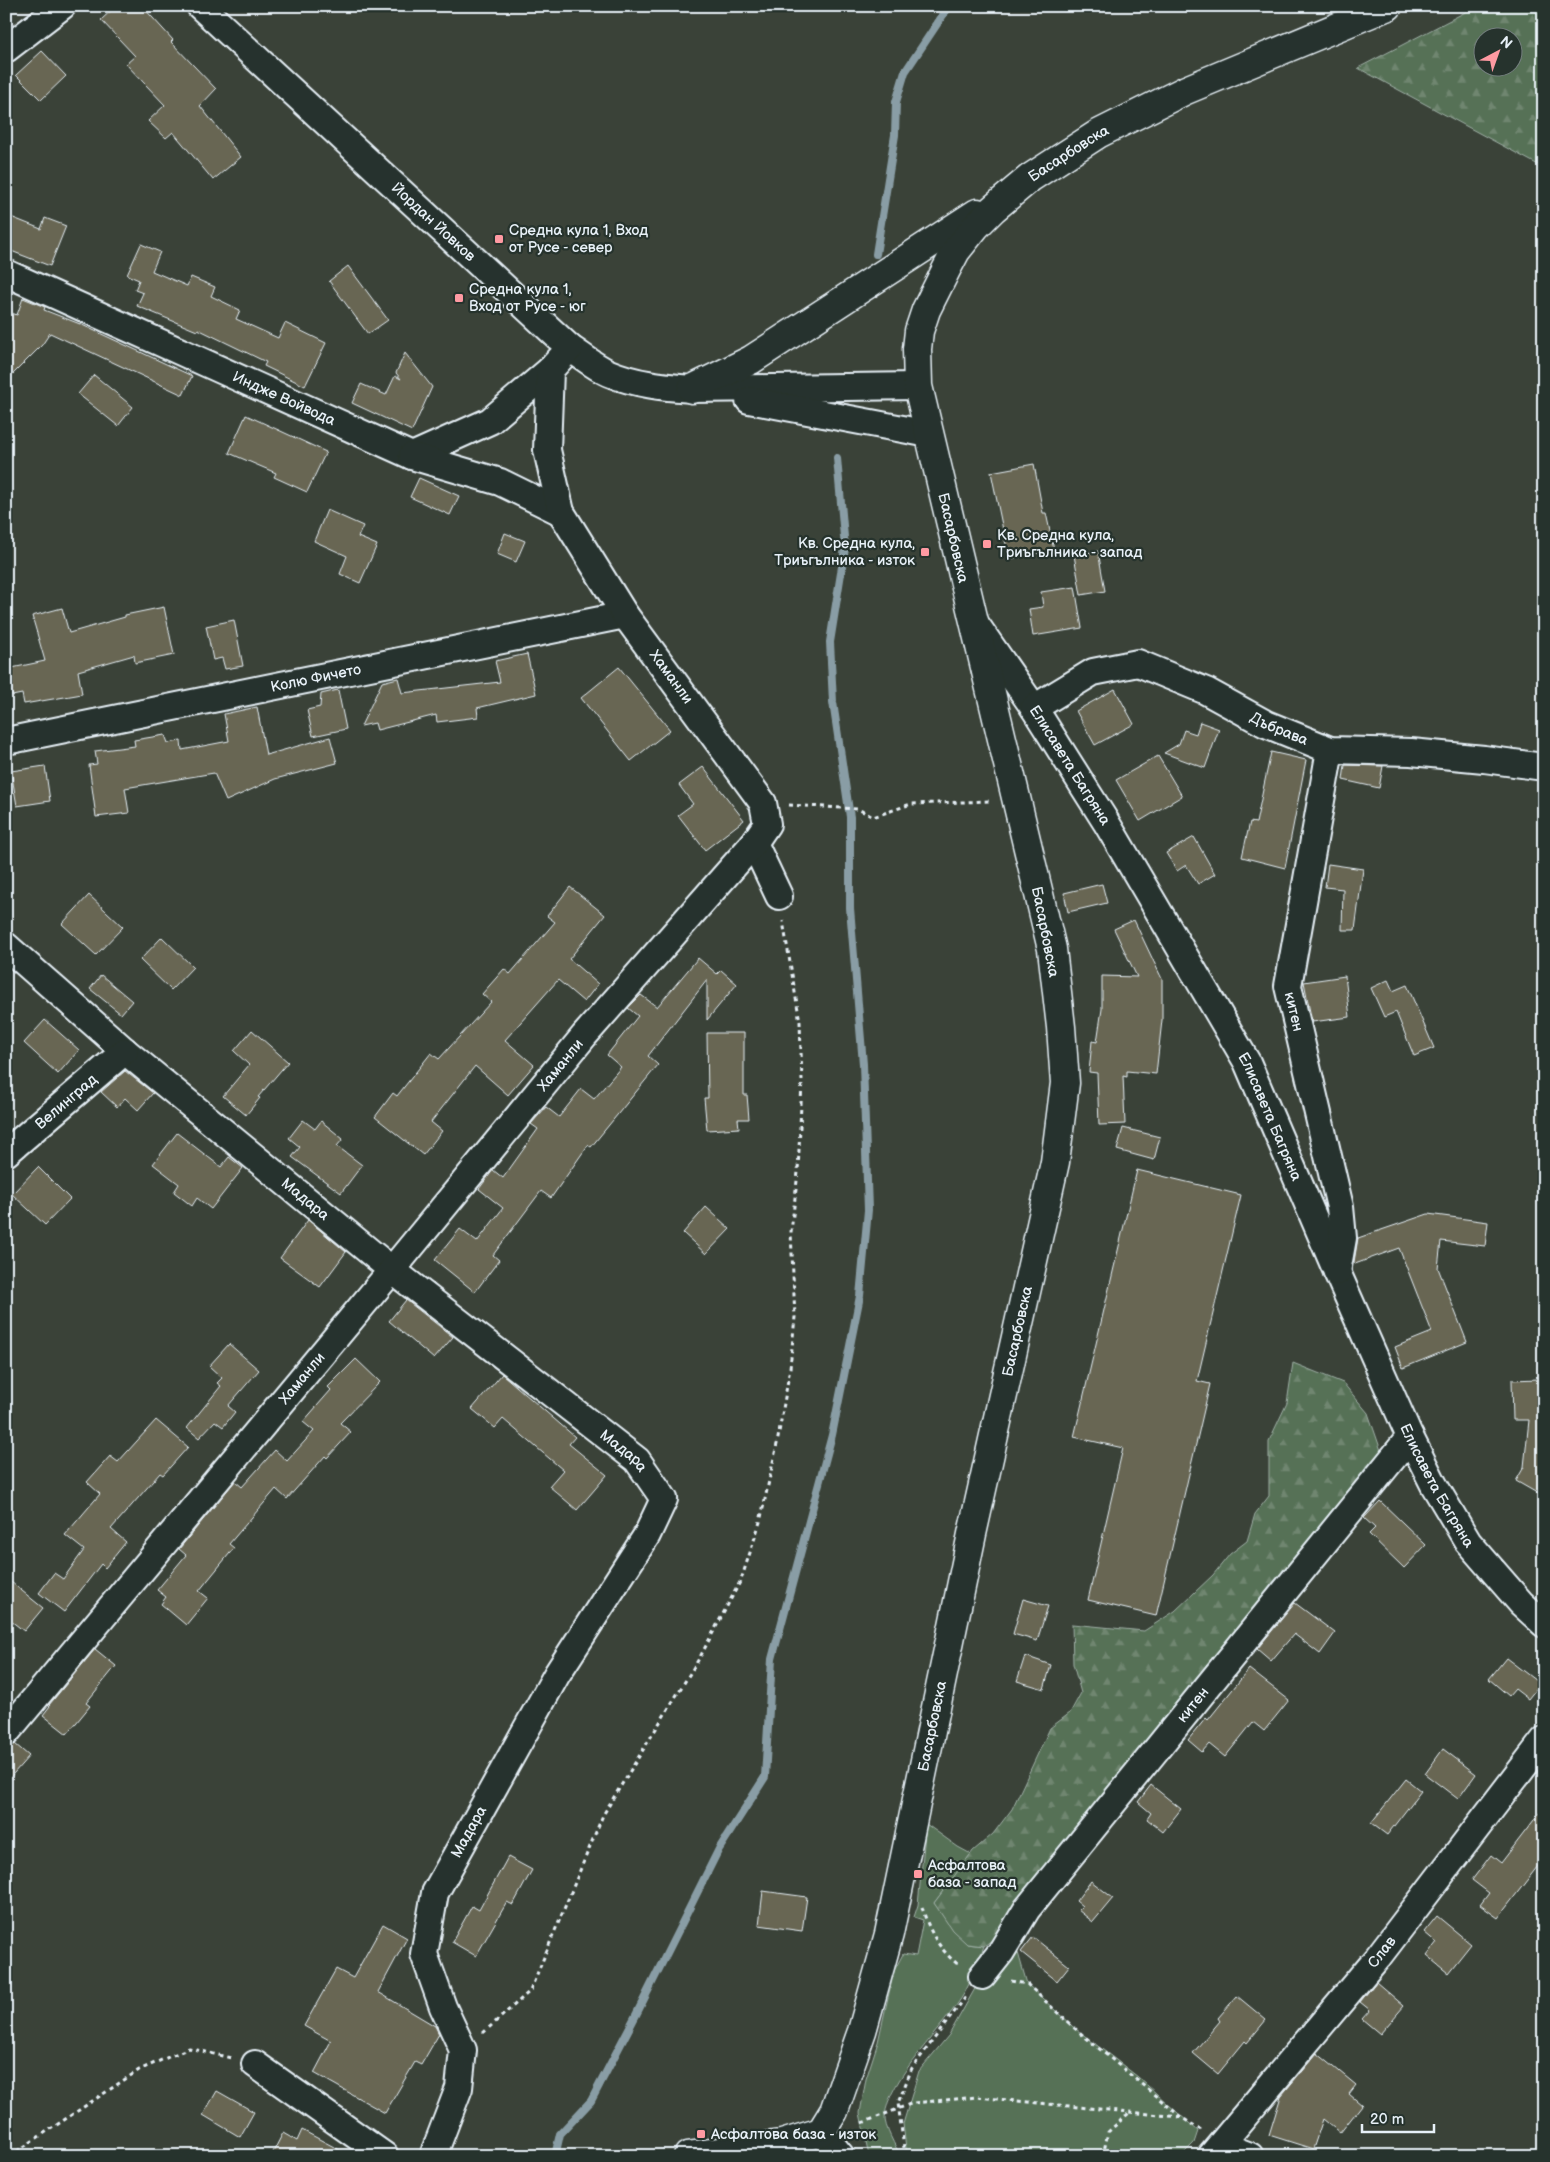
<svg xmlns="http://www.w3.org/2000/svg" width="1550" height="2162" viewBox="0 0 1550 2162" font-family="'Balsamiq Sans',sans-serif">
<style>
.green{fill:#577157;stroke:#a0b1a8}
.forest{fill:url(#forest-firs);stroke:#a0b1a8;fill-rule:evenodd}
.lines{fill:none;stroke-linecap:round;stroke-linejoin:round}
.stream{stroke:#899da5;stroke-width:8}
.building{fill:#686652;stroke:#e8f1f8}
.minor-casing{stroke:#e8f1f8;stroke-width:30}
.tertiary-casing{stroke:#e8f1f8;stroke-width:31}
.path{stroke:#e8f1f8;stroke-width:3;stroke-dasharray:4 4;stroke-linecap:butt}
.minor{stroke:#26332d;stroke-width:26}
.tertiary{stroke:#26332d;stroke-width:28}
.poi-dot{fill:#ff9aa2;stroke:#26332d;stroke-width:2}
.labels{text-anchor:middle;dominant-baseline:central;stroke-width:4.5;stroke-linejoin:round;paint-order:stroke}
.street-label{font-size:15px;fill:#e8f1f8;stroke:#26332d}
.poi-label{font-size:15px;fill:#e8f1f8;stroke:#26332d;text-anchor:start}
</style>
<defs>
<pattern id="forest-firs" width="22" height="20" patternUnits="userSpaceOnUse" patternTransform="scale(1.25)"><rect width="22" height="20" fill="#577157"/><path d="M5 1l3.5 6h-7zM16 11l3.5 6h-7z" fill="#6f8670"/></pattern>
</defs>
<rect width="100%" height="100%" fill="#3a4238"/>
<filter id="ink" filterUnits="userSpaceOnUse"><feTurbulence type="fractalNoise" baseFrequency=".02" numOctaves="2"/><feDisplacementMap in="SourceGraphic" scale="10" xChannelSelector="R" yChannelSelector="G"/><feConvolveMatrix kernelMatrix="1 2 1 2 8 2 1 2 1" color-interpolation-filters="sRGB"/></filter>
<g filter="url(#ink)">
<!-- green -->
<path class="green" d="M 926,1824 L 958,1847 L 971,1854 L 934,1903 L 967,1944 L 984,1946 C 978,1961 973,1978 965,1992 C 946,2026 887,2079 885,2117 C 884,2126 896,2148 901,2156 L 869,2156 L 860,2113 L 866,2079 L 878,2042 L 894,1971 L 903,1954 L 916,1956 L 923,1920 L 914,1917 L 918,1905 Z
M 1012,1932 L 1027,1984 L 1072,2026 L 1138,2077 L 1198,2131 L 1194,2143 L 1181,2156 L 907,2156 L 903,2124 L 919,2071 L 949,2035 L 982,1976 Z"/>
<!-- forest -->
<path class="forest" d="M 1477,6 L 1544,6 L 1544,168 L 1358,68 ZM 1482,38 L 1512,38 L 1512,68 L 1482,68 Z
M 1293,1363 L 1343,1383 L 1368,1413 L 1387,1468 L 1016,1922 L 984,1946 L 967,1944 L 952,1930 L 934,1903 L 973,1851 L 993,1834 L 1012,1809 L 1050,1728 L 1070,1713 L 1081,1693 L 1073,1664 L 1072,1624 L 1144,1631 L 1175,1611 L 1213,1575 L 1230,1554 L 1247,1541 L 1255,1514 L 1269,1496 L 1269,1441 L 1287,1403 Z"/>
<g class="lines">
<!-- stream -->
<path class="stream" d="M 876,254 L 895,135 L 896,102 L 905,72 L 949,6
M 555,2156 L 560,2134 L 591,2101 L 636,2015 L 719,1849 L 765,1777 L 772,1659 L 832,1435 L 860,1296 L 868,1210 L 863,1064 L 850,908 L 850,817 L 833,702 L 830,642 L 845,548 L 837,458"/>
</g>
<!-- building -->
<path class="building" d="M 116,6 L 142,6 L 173,40 L 171,42 L 216,89 L 200,106 L 241,157 L 213,180 L 173,132 L 166,138 L 148,121 L 165,105 L 126,64 L 135,56 L 101,20 Z
M 42,51 L 66,76 L 41,100 L 16,75 Z
M 6,215 L 41,229 L 45,218 L 66,226 L 50,266 L 6,249 Z
M 141,244 L 160,252 L 152,271 L 187,286 L 191,277 L 215,287 L 211,296 L 240,310 L 236,319 L 278,338 L 285,323 L 326,343 L 305,386 L 264,366 L 266,362 L 198,329 L 197,331 L 137,306 L 143,293 L 135,290 L 139,280 L 127,275 Z
M 348,266 L 388,320 L 368,334 L 329,281 Z
M 23,298 L 45,307 L 44,310 L 80,324 L 192,376 L 183,395 L 50,333 L 42,345 L 6,381 L 6,311 L 17,315 Z
M 405,353 L 432,387 L 412,431 L 352,403 L 361,384 L 386,395 L 395,376 L 401,379 L 396,373 Z
M 94,375 L 133,407 L 118,426 L 78,394 Z
M 246,415 L 326,452 L 307,492 L 274,477 L 276,473 L 229,453 Z
M 1034,464 L 1043,513 L 1046,513 L 1054,550 L 1009,559 L 991,472 Z
M 419,478 L 459,496 L 450,515 L 410,497 Z
M 327,510 L 363,526 L 358,537 L 377,545 L 360,583 L 340,574 L 347,556 L 314,541 Z
M 505,533 L 525,541 L 516,562 L 497,554 Z
M 1098,551 L 1105,591 L 1081,595 L 1074,555 Z
M 1075,587 L 1082,628 L 1033,636 L 1029,609 L 1043,607 L 1041,592 Z
M 164,607 L 174,655 L 135,663 L 134,655 L 78,671 L 82,694 L 24,704 L 22,694 L 12,696 L 7,669 L 45,661 L 32,616 L 62,608 L 69,633 L 125,617 L 125,615 Z
M 234,620 L 243,666 L 225,669 L 222,658 L 213,660 L 206,626 Z
M 527,654 L 536,694 L 477,708 L 478,717 L 437,722 L 436,715 L 377,730 L 375,723 L 361,726 L 382,682 L 398,678 L 402,693 L 500,682 L 495,661 Z
M 619,667 L 670,730 L 631,761 L 581,698 Z
M 1115,689 L 1134,724 L 1095,745 L 1076,711 Z
M 338,690 L 346,729 L 313,736 L 307,710 L 320,707 L 321,694 Z
M 257,707 L 266,755 L 330,737 L 337,763 L 275,779 L 226,801 L 214,773 L 125,788 L 129,813 L 96,817 L 89,765 L 97,764 L 95,751 L 135,746 L 134,740 L 165,735 L 168,743 L 181,741 L 182,750 L 229,741 L 224,714 Z
M 1200,722 L 1219,729 L 1205,768 L 1164,753 L 1179,744 L 1184,730 L 1196,734 Z
M 1271,752 L 1306,760 L 1285,868 L 1242,857 L 1250,822 L 1256,823 Z
M 1158,756 L 1182,796 L 1140,821 L 1116,780 Z
M 1345,765 L 1383,766 L 1379,788 L 1343,780 Z
M 45,766 L 50,801 L 17,806 L 11,771 Z
M 703,767 L 744,820 L 705,850 L 678,815 L 693,804 L 679,785 Z
M 1194,837 L 1215,874 L 1198,884 L 1186,865 L 1177,871 L 1166,853 Z
M 1328,864 L 1363,869 L 1355,930 L 1342,930 L 1343,889 L 1325,887 Z
M 1102,884 L 1107,903 L 1068,912 L 1064,893 Z
M 570,887 L 605,915 L 569,959 L 598,984 L 584,1002 L 558,980 L 505,1040 L 534,1065 L 508,1095 L 475,1066 L 431,1122 L 442,1131 L 423,1155 L 375,1117 L 393,1093 L 397,1096 L 431,1053 L 439,1059 L 491,1002 L 482,994 L 504,969 L 510,974 L 555,922 L 547,916 Z
M 89,895 L 123,927 L 96,955 L 62,924 Z
M 1134,920 L 1162,979 L 1162,1020 L 1156,1074 L 1127,1071 L 1127,1077 L 1123,1076 L 1125,1124 L 1099,1125 L 1097,1073 L 1089,1072 L 1092,1041 L 1097,1042 L 1102,1009 L 1102,976 L 1137,977 L 1114,929 Z
M 162,937 L 193,967 L 171,990 L 140,960 Z
M 698,958 L 717,974 L 721,970 L 737,984 L 707,1020 L 707,980 L 648,1056 L 658,1065 L 591,1147 L 588,1145 L 551,1198 L 541,1191 L 493,1255 L 499,1260 L 475,1292 L 435,1260 L 460,1229 L 477,1242 L 503,1208 L 479,1189 L 493,1170 L 503,1178 L 538,1129 L 531,1124 L 546,1107 L 559,1117 L 581,1089 L 594,1099 L 621,1067 L 607,1055 L 638,1016 L 628,1008 L 641,995 L 657,1007 Z
M 101,975 L 132,1001 L 121,1014 L 90,989 Z
M 1345,976 L 1350,1017 L 1312,1022 L 1304,982 Z
M 1388,980 L 1393,991 L 1407,985 L 1434,1048 L 1414,1056 L 1396,1012 L 1384,1017 L 1371,988 Z
M 45,1020 L 79,1050 L 58,1074 L 24,1043 Z
M 252,1030 L 288,1062 L 258,1097 L 260,1098 L 246,1115 L 223,1096 L 249,1065 L 234,1051 Z
M 707,1033 L 744,1033 L 744,1095 L 747,1095 L 749,1119 L 738,1119 L 739,1128 L 707,1130 L 704,1098 L 708,1098 Z
M 125,1071 L 153,1093 L 138,1110 L 125,1098 L 117,1107 L 101,1092 Z
M 303,1120 L 315,1129 L 321,1121 L 343,1139 L 337,1146 L 362,1165 L 341,1193 L 292,1157 L 300,1147 L 289,1138 Z
M 1123,1128 L 1160,1137 L 1154,1160 L 1117,1150 Z
M 177,1133 L 221,1167 L 229,1157 L 243,1168 L 211,1209 L 197,1198 L 192,1206 L 174,1192 L 179,1184 L 153,1164 Z
M 38,1167 L 70,1199 L 45,1225 L 12,1194 Z
M 1137,1170 L 1241,1195 L 1197,1381 L 1210,1384 L 1156,1616 L 1088,1600 L 1123,1448 L 1074,1437 Z
M 706,1207 L 730,1229 L 706,1254 L 683,1233 Z
M 1428,1214 L 1488,1222 L 1485,1246 L 1441,1241 L 1438,1268 L 1467,1342 L 1403,1368 L 1395,1347 L 1432,1332 L 1399,1248 L 1355,1264 L 1354,1262 L 1358,1238 Z
M 308,1220 L 346,1252 L 320,1287 L 280,1258 Z
M 406,1300 L 453,1337 L 434,1359 L 389,1321 Z
M 229,1344 L 259,1370 L 228,1406 L 235,1412 L 223,1427 L 215,1421 L 199,1438 L 187,1428 L 221,1386 L 217,1383 L 222,1378 L 209,1366 Z
M 356,1359 L 380,1382 L 340,1423 L 351,1432 L 327,1458 L 325,1456 L 287,1499 L 276,1489 L 229,1544 L 234,1548 L 199,1591 L 208,1598 L 186,1625 L 161,1604 L 166,1597 L 157,1590 L 186,1555 L 179,1549 L 235,1481 L 242,1487 L 275,1450 L 287,1461 L 314,1431 L 303,1422 L 331,1390 L 328,1387 Z
M 502,1374 L 575,1437 L 569,1444 L 607,1475 L 577,1510 L 549,1486 L 563,1470 L 503,1419 L 495,1428 L 472,1409 Z
M 1539,1379 L 1539,1409 L 1544,1410 L 1544,1497 L 1516,1481 L 1524,1467 L 1529,1420 L 1513,1420 L 1512,1380 Z
M 156,1420 L 188,1447 L 163,1475 L 160,1473 L 111,1529 L 126,1542 L 105,1568 L 101,1564 L 64,1612 L 39,1593 L 54,1573 L 63,1579 L 84,1550 L 65,1535 L 100,1494 L 87,1482 L 110,1456 L 118,1462 Z
M 1380,1501 L 1426,1545 L 1404,1568 L 1369,1534 L 1375,1528 L 1364,1518 Z
M 6,1578 L 43,1608 L 24,1631 L 6,1617 Z
M 1023,1599 L 1048,1606 L 1037,1641 L 1013,1634 Z
M 1295,1603 L 1335,1633 L 1320,1654 L 1294,1634 L 1271,1661 L 1257,1649 Z
M 95,1649 L 116,1666 L 86,1703 L 90,1706 L 67,1734 L 43,1715 L 50,1706 L 49,1705 Z
M 1025,1656 L 1051,1665 L 1044,1689 L 1017,1681 Z
M 1506,1658 L 1540,1684 L 1528,1699 L 1515,1689 L 1509,1696 L 1489,1679 Z
M 1249,1669 L 1289,1700 L 1264,1731 L 1253,1722 L 1225,1757 L 1209,1744 L 1202,1752 L 1188,1740 L 1206,1718 L 1208,1720 Z
M 15,1744 L 29,1756 L 6,1782 L 6,1748 Z
M 1443,1749 L 1476,1774 L 1458,1799 L 1425,1774 Z
M 1406,1779 L 1421,1791 L 1387,1835 L 1371,1823 Z
M 1151,1785 L 1181,1809 L 1163,1832 L 1147,1819 L 1151,1813 L 1138,1802 Z
M 1544,1807 L 1544,1858 L 1498,1918 L 1480,1905 L 1489,1893 L 1472,1880 L 1491,1855 L 1501,1863 Z
M 508,1857 L 532,1870 L 513,1905 L 507,1902 L 476,1956 L 452,1942 L 472,1906 L 479,1910 Z
M 1091,1881 L 1113,1898 L 1093,1922 L 1078,1910 L 1082,1906 L 1076,1901 Z
M 763,1891 L 807,1897 L 802,1931 L 759,1925 Z
M 1437,1916 L 1471,1944 L 1448,1973 L 1427,1956 L 1437,1943 L 1424,1932 Z
M 383,1924 L 407,1938 L 378,1992 L 435,2026 L 439,2034 L 421,2065 L 415,2062 L 385,2113 L 314,2073 L 331,2041 L 304,2026 L 336,1969 L 353,1978 Z
M 1033,1937 L 1069,1966 L 1057,1981 L 1021,1952 Z
M 1376,1982 L 1404,2006 L 1380,2034 L 1362,2019 L 1370,2010 L 1360,2002 Z
M 1237,1996 L 1266,2020 L 1247,2043 L 1245,2041 L 1218,2074 L 1193,2053 L 1220,2021 L 1218,2018 Z
M 1317,2053 L 1356,2085 L 1349,2094 L 1362,2105 L 1340,2133 L 1323,2119 L 1313,2149 L 1269,2135 L 1281,2096 Z
M 217,2091 L 254,2112 L 240,2137 L 203,2115 Z
M 302,2130 L 351,2156 L 271,2156 L 283,2133 L 297,2141 Z"/>
<g class="lines">
<!-- minor casing -->
<g class="minor-casing">
<g id="minor">
<path id="s1" d="M 200,6 L 570,348 C 582,356 595,367 609,373 C 635,384 664,387 692,389 L 918,386"/>
<path d="M 6,49 L 62,6"/>
<path id="s2" d="M 6,273 L 412,456 L 490,421 L 550,370"/>
<path d="M 749,400 L 929,434"/>
<path d="M 412,456 L 500,482 L 561,512"/>
<path id="s3" d="M 975,623 L 1034,708 L 1106,822 L 1247,1062 L 1337,1272 L 1410,1437 L 1434,1485 L 1468,1542 L 1521,1603 L 1544,1624"/>
<path id="s4" d="M 1034,708 L 1093,672 L 1138,663 L 1206,691 L 1266,724 L 1330,750 L 1411,752 L 1484,759 L 1544,767"/>
<path id="s5" d="M 6,741 L 625,615"/>
<path id="s6" d="M 1330,750 L 1288,986 L 1340,1207 L 1343,1238 L 1337,1272"/>
<path d="M 754,843 L 779,896"/>
<path id="s7" d="M 6,946 L 125,1051 L 392,1270 L 637,1460 L 664,1499 L 647,1535 L 557,1674 L 435,1893 L 424,1954 L 443,2007 L 463,2050 L 459,2088 L 433,2156"/>
<path id="s8" d="M 6,1153 L 125,1051"/>
<path id="s9" d="M 6,1733 L 392,1270 L 584,1036 L 754,843 L 767,824 L 763,803 L 625,615 L 561,512 L 547,450 L 550,370 L 570,348"/>
<path id="s10" d="M 982,1976 L 1001,1952 L 1027,1909 L 1410,1437"/>
<path d="M 255,2064 L 385,2156"/>
<path d="M 821,2132 L 841,2156"/>
<path d="M 1221,2145 L 1250,2156"/>
<path id="s11" d="M 1211,2156 L 1378,1957 L 1544,1740"/>
</g>
</g>
<!-- tertiary casing -->
<g class="tertiary-casing">
<g id="tertiary">
<path d="M 692,389 L 751,360 L 977,213"/>
<path id="s12" d="M 688,2156 L 782,2144 L 821,2132 L 834,2111 L 862,2031 L 889,1934 L 972,1534 L 1055,1162 L 1065,1083 L 1061,1027 L 1052,949 L 918,386 L 917,349 L 919,331 L 926,310 L 946,270 L 956,251 L 976,226 L 993,209 L 1030,178 L 1098,134 L 1186,90 L 1388,6"/>
</g>
</g>
<!-- path -->
<path class="path" d="M 789,805 L 858,809 L 873,817 L 911,804 L 990,801
M 922,1907 C 929,1931 939,1950 960,1966
M 1011,1981 L 1027,1984 L 1072,2026 L 1181,2117 L 1201,2130
M 483,2033 L 530,1991 L 603,1815 L 700,1657 L 741,1580 L 760,1522 L 777,1444 L 790,1368 L 795,1317 L 791,1232 L 798,1172 L 802,1081 L 800,1022 L 783,921
M 862,2123 L 913,2103 L 977,2097 L 1180,2117
M 10,2156 L 139,2070 L 189,2048 L 231,2058
M 905,2156 L 898,2103 L 912,2068 L 968,1994
M 1103,2156 L 1108,2132 L 1129,2113"/>
<!-- minor -->
<use href="#minor" class="minor"/>
<!-- tertiary -->
<use href="#tertiary" class="tertiary"/>
</g>
</g>
<!-- markers -->
<g class="poi-dot">
<rect x="494" y="234" width="10" height="10" rx="2.5"/>
<rect x="454" y="293" width="10" height="10" rx="2.5"/>
<rect x="982" y="539" width="10" height="10" rx="2.5"/>
<rect x="920" y="547" width="10" height="10" rx="2.5"/>
<rect x="913" y="1869" width="10" height="10" rx="2.5"/>
<rect x="696" y="2129" width="10" height="10" rx="2.5"/>
</g>
<g class="labels">
<!-- street labels -->
<g class="street-label">
<text stroke="none"><textPath href="#s12" startOffset="2222">Басарбовска</textPath></text>
<text stroke="none"><textPath href="#s1" startOffset="318">Йордан Йовков</textPath></text>
<text stroke="none"><textPath href="#s2" startOffset="305">Индже Войвода</textPath></text>
<text transform="translate(953 538) rotate(77)">Басарбовска</text>
<text transform="translate(671 677) rotate(54)">Хаманли</text>
<text stroke="none"><textPath href="#s5" startOffset="316">Колю Фичето</textPath></text>
<text stroke="none"><textPath href="#s4" startOffset="271">Дъбрава</textPath></text>
<text stroke="none"><textPath href="#s3" startOffset="171">Елисавета Багряна</textPath></text>
<text transform="translate(1045 932) rotate(79)">Басарбовска</text>
<text stroke="none"><textPath href="#s6" startOffset="266">китен</textPath></text>
<text stroke="none"><textPath href="#s9" startOffset="868">Хаманли</textPath></text>
<text stroke="none"><textPath href="#s8" startOffset="79">Велинград</textPath></text>
<text stroke="none"><textPath href="#s3" startOffset="576">Елисавета Багряна</textPath></text>
<text stroke="none"><textPath href="#s7" startOffset="392">Мадара</textPath></text>
<text stroke="none"><textPath href="#s12" startOffset="962">Басарбовска</textPath></text>
<text stroke="none"><textPath href="#s9" startOffset="462">Хаманли</textPath></text>
<text stroke="none"><textPath href="#s7" startOffset="798">Мадара</textPath></text>
<text stroke="none"><textPath href="#s3" startOffset="981">Елисавета Багряна</textPath></text>
<text stroke="none"><textPath href="#s10" startOffset="344">китен</textPath></text>
<text stroke="none"><textPath href="#s12" startOffset="558">Басарбовска</textPath></text>
<text transform="translate(469 1832) rotate(-61)">Мадара</text>
<text stroke="none"><textPath href="#s11" startOffset="266">Слав</textPath></text>
</g>
<!-- poi labels -->
<g class="poi-label">
<text x="509" y="230">Средна кула 1, Вход<tspan x="509" dy="17">от Русе - север</tspan></text>
<text x="469" y="289">Средна кула 1,<tspan x="469" dy="17">Вход от Русе - юг</tspan></text>
<text x="997" y="535">Кв. Средна кула,<tspan x="997" dy="17">Триъгълника - запад</tspan></text>
<text x="915" y="543" text-anchor="end">Кв. Средна кула,<tspan x="915" dy="17">Триъгълника - изток</tspan></text>
<text x="928" y="1865">Асфалтова<tspan x="928" dy="17">база - запад</tspan></text>
<text x="711" y="2134">Асфалтова база - изток</text>
</g>
</g>
<!-- margin -->
<rect width="1550" height="2162" fill="none" stroke="#26332d" stroke-width="25"/>
<rect x="12" y="12" width="1525" height="2137" fill="none" stroke="#e8f1f8" stroke-width="2" filter="url(#ink)"/>
<!-- north arrow -->
<g transform="translate(1498 52) rotate(41)"><circle r="24" fill="#26332d" stroke="#747f7e"/>
<path d="M0-4L9 19L0 12L-9 19Z" fill="#ff9aa2"/>
<text y="-8" font-size="14" font-weight="bold" text-anchor="middle" fill="#e8f1f8">N</text>
</g>
<!-- scale -->
<path d="M1362 2124v8h72v-8" fill="none" stroke="#e8f1f8" stroke-width="2.5"/>
<text x="1370" y="2124" font-size="15" fill="#e8f1f8" stroke="#26332d" stroke-width="4" paint-order="stroke">20 m</text>
</svg>
